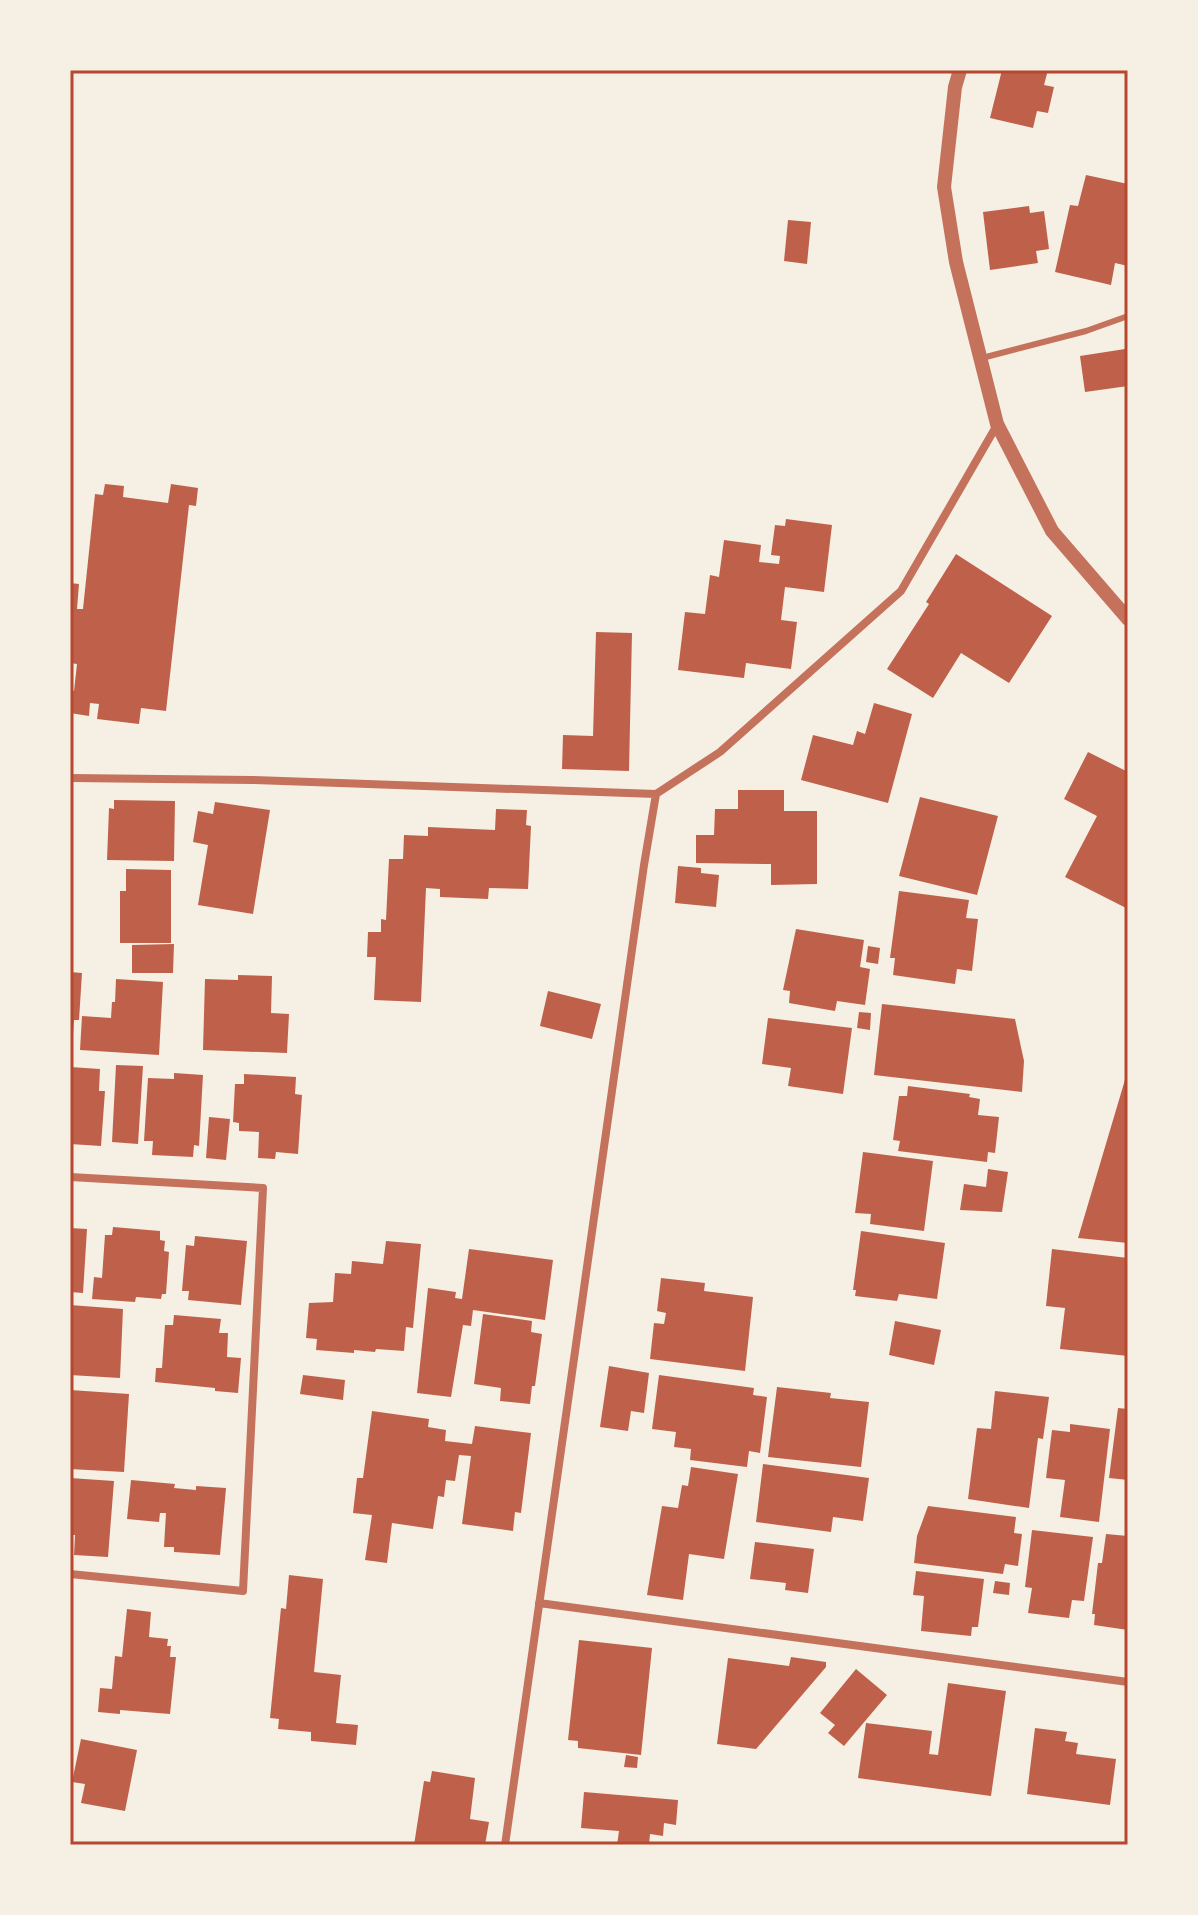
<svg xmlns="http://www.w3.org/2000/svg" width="1198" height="1915" viewBox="0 0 1198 1915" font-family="Arial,sans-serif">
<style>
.building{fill:#bf614a}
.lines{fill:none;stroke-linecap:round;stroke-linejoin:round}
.service{stroke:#c5725c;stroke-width:6}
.minor{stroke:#c5725c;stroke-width:8}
.tertiary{stroke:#c5725c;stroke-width:14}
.neatline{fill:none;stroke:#b5482f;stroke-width:3}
</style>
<rect width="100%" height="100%" fill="#f6efe4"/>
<!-- building -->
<path class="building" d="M 1002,70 L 1048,70 L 1044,85 L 1054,87 L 1048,113 L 1037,111 L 1033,128 L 990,118 Z
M 1086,175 L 1128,184 L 1128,266 L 1115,263 L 1111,285 L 1055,272 L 1070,205 L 1078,206 Z
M 1029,206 L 1030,213 L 1044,211 L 1049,249 L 1036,251 L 1038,263 L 990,270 L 983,212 Z
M 788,220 L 811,222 L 807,264 L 784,261 Z
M 1125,349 L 1128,386 L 1085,392 L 1080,356 Z
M 105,484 L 124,486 L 123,497 L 168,503 L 171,484 L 198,488 L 196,506 L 189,505 L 166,711 L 141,708 L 139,724 L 97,719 L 99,704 L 90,703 L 89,716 L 70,713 L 70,690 L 74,691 L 77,664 L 70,663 L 73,634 L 70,633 L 70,583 L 79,584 L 77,609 L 83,609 L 95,494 L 103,495 Z
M 786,519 L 832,525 L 824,592 L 785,587 L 781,620 L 797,622 L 791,669 L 746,663 L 744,678 L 678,670 L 685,612 L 705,614 L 710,575 L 719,577 L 724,540 L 761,545 L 759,562 L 779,564 L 780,556 L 771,555 L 775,525 L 785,526 Z
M 956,554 L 1052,616 L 1009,683 L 961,653 L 933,698 L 887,669 L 929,604 L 926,602 Z
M 596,632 L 632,633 L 629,771 L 562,769 L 563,735 L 593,736 Z
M 874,703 L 912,714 L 888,803 L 801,780 L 813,735 L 853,745 L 857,731 L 865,734 Z
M 1088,752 L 1128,772 L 1128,904 L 1126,908 L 1065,877 L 1097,816 L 1064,799 Z
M 738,790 L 784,790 L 784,811 L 817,811 L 817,884 L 771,885 L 771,864 L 696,863 L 696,835 L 714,835 L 715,809 L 738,809 Z
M 920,797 L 998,816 L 977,895 L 899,876 Z
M 114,800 L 175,801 L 174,861 L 107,860 L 109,808 L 114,809 Z
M 215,802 L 270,810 L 253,914 L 198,905 L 208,845 L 193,842 L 198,811 L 213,814 Z
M 496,809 L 527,810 L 526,825 L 531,826 L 528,889 L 489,888 L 488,899 L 440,897 L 440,889 L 426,888 L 421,1002 L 374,1000 L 376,957 L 367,957 L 368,932 L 381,932 L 381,919 L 386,920 L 389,859 L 403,859 L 404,835 L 428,836 L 428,827 L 495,830 Z
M 678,866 L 701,868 L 701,873 L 719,875 L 716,907 L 675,903 Z
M 126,869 L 171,870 L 171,943 L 120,943 L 120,891 L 126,891 Z
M 899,891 L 969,900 L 966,918 L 978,919 L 972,971 L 957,969 L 955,984 L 893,975 L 895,958 L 890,958 Z
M 796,929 L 864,940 L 860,967 L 870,969 L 865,1005 L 837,1001 L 835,1011 L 789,1003 L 790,991 L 783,990 Z
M 174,944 L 173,973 L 132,973 L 132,945 Z
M 868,946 L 880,948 L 878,964 L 866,962 Z
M 70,972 L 82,973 L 79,1020 L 74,1020 L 72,1049 L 70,1049 Z
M 238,975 L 272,976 L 271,1013 L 289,1014 L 287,1053 L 203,1050 L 205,979 L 238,980 Z
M 116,979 L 163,982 L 159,1055 L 80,1050 L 82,1016 L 111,1018 L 112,1002 L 115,1002 Z
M 548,991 L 601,1004 L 592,1039 L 540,1026 Z
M 882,1004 L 1015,1019 L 1024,1061 L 1022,1092 L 874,1075 Z
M 859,1012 L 871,1013 L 870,1030 L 857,1028 Z
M 768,1018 L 852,1028 L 843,1094 L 788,1086 L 791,1068 L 762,1064 Z
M 116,1065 L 143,1066 L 138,1144 L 112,1142 Z
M 70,1067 L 100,1069 L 99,1091 L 105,1091 L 101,1146 L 70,1144 Z
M 174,1073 L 203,1075 L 199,1146 L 194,1145 L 193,1157 L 152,1155 L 153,1141 L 144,1141 L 148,1078 L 174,1079 Z
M 1127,1073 L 1128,1243 L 1078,1238 Z
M 244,1074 L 296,1077 L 295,1094 L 302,1095 L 298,1154 L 276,1152 L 275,1159 L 258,1158 L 259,1132 L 239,1131 L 239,1123 L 233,1122 L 235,1084 L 244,1084 Z
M 908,1086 L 970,1094 L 969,1097 L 980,1099 L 978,1115 L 999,1117 L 995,1153 L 988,1152 L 987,1162 L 898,1151 L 900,1141 L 893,1140 L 899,1096 L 907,1096 Z
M 209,1117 L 230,1119 L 226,1160 L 206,1158 Z
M 863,1152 L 933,1161 L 924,1231 L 870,1224 L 871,1214 L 855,1213 Z
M 988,1169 L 1008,1172 L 1002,1212 L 960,1210 L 964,1184 L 986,1187 Z
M 113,1227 L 160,1231 L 160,1240 L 165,1241 L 164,1251 L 169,1252 L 166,1294 L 162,1294 L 161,1299 L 136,1297 L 135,1302 L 92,1299 L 94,1277 L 102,1278 L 105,1235 L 112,1235 Z
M 70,1228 L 87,1229 L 83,1293 L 70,1292 Z
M 861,1231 L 945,1243 L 937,1299 L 899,1294 L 897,1301 L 855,1296 L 856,1290 L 853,1290 Z
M 195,1236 L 247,1241 L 241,1305 L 188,1300 L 189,1291 L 182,1291 L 186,1245 L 194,1246 Z
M 386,1241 L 421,1244 L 413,1328 L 406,1327 L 404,1351 L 376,1349 L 375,1352 L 354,1350 L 354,1353 L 316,1350 L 317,1339 L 306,1338 L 309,1303 L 333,1302 L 335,1273 L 351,1274 L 352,1261 L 383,1264 Z
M 469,1249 L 553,1260 L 545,1320 L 473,1310 L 471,1326 L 463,1325 L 451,1397 L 417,1393 L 428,1288 L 456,1292 L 455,1298 L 462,1299 Z
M 1052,1249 L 1128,1258 L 1128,1356 L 1060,1349 L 1065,1308 L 1046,1306 Z
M 661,1278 L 705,1283 L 704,1291 L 753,1297 L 745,1371 L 650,1359 L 654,1323 L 664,1324 L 666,1313 L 657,1311 Z
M 70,1305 L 123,1309 L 120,1378 L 70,1375 Z
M 483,1314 L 532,1321 L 531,1332 L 542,1334 L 535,1386 L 532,1386 L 530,1404 L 500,1401 L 501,1388 L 474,1384 Z
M 174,1315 L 221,1319 L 219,1333 L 228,1333 L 227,1357 L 241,1358 L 238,1393 L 215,1391 L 215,1388 L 155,1382 L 156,1368 L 162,1368 L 165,1325 L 173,1325 Z
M 895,1321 L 941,1330 L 934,1365 L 889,1355 Z
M 609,1366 L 649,1373 L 644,1413 L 631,1411 L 628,1431 L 600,1427 Z
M 303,1375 L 345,1380 L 343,1400 L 300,1394 Z
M 659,1375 L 754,1388 L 753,1395 L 767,1397 L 760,1453 L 749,1451 L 747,1467 L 690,1460 L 691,1449 L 674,1447 L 676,1432 L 652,1429 Z
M 777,1387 L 831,1393 L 830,1398 L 869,1402 L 861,1467 L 768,1457 Z
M 70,1390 L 129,1394 L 124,1472 L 70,1469 Z
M 995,1391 L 1049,1397 L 1043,1439 L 1038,1438 L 1029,1508 L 968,1499 L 977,1428 L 991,1429 Z
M 1118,1408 L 1128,1409 L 1128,1480 L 1109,1478 Z
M 372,1411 L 429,1419 L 428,1427 L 446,1430 L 445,1441 L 472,1444 L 475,1426 L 531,1433 L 521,1513 L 515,1512 L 513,1531 L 462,1524 L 471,1456 L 459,1455 L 455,1481 L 446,1480 L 444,1497 L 438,1496 L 433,1529 L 392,1523 L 387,1563 L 365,1560 L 372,1515 L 353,1513 L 357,1478 L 363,1478 Z
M 1070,1424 L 1110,1429 L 1099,1522 L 1060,1517 L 1065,1480 L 1046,1478 L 1052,1430 L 1070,1432 Z
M 763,1464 L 869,1478 L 863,1521 L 833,1517 L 831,1532 L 756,1522 Z
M 691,1467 L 738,1474 L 724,1559 L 689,1554 L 683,1600 L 647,1595 L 662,1506 L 678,1508 L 682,1485 L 688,1486 Z
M 70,1478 L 114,1481 L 108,1557 L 74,1555 L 75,1535 L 70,1535 Z
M 131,1480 L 175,1484 L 174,1488 L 196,1490 L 196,1486 L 226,1488 L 220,1555 L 174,1552 L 174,1547 L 164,1547 L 166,1513 L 160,1513 L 159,1522 L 127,1519 Z
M 928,1506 L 1016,1517 L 1014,1533 L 1022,1534 L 1018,1566 L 1005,1564 L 1003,1574 L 914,1563 L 917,1536 Z
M 1032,1530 L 1093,1537 L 1084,1601 L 1072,1600 L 1069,1618 L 1028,1613 L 1032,1588 L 1025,1587 Z
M 1106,1534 L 1128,1536 L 1128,1630 L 1094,1625 L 1095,1614 L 1092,1614 L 1098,1563 L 1102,1563 Z
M 755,1542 L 814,1549 L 808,1593 L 785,1590 L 786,1583 L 750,1579 Z
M 916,1571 L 984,1579 L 978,1627 L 972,1627 L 971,1636 L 921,1631 L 924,1596 L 913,1595 Z
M 289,1575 L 323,1579 L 314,1672 L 341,1675 L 336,1723 L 358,1725 L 356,1745 L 311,1741 L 311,1732 L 278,1729 L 279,1719 L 270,1718 L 281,1608 L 286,1609 Z
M 995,1581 L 1010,1583 L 1009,1595 L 993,1593 Z
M 127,1609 L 151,1612 L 149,1637 L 168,1639 L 167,1646 L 171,1646 L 170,1657 L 176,1657 L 170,1714 L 120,1710 L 120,1714 L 98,1712 L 100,1688 L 112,1689 L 115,1656 L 122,1657 Z
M 579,1640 L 652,1648 L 641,1755 L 578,1748 L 578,1741 L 568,1740 Z
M 791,1657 L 826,1662 L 826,1667 L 756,1749 L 717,1744 L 728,1658 L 789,1666 Z
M 856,1669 L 887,1695 L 844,1746 L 828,1733 L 835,1725 L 820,1713 Z
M 948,1683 L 1006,1691 L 991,1796 L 858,1778 L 866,1723 L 932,1731 L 929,1754 L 938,1755 Z
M 1035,1728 L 1067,1732 L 1065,1741 L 1078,1743 L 1076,1754 L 1116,1759 L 1110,1805 L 1027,1794 Z
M 81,1739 L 137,1750 L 125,1811 L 81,1803 L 85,1784 L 72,1782 Z
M 626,1755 L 638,1757 L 637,1768 L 624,1767 Z
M 432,1771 L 475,1778 L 470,1819 L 489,1822 L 485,1845 L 414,1845 L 424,1781 L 430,1782 Z
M 584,1792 L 678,1800 L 676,1825 L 664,1823 L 663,1836 L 650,1834 L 649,1845 L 617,1845 L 619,1831 L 581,1828 Z"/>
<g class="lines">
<!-- service -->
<path class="service" d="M 982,358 L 1086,331 L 1128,316"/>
<!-- minor -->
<path class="minor" d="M 70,778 L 253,780 L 656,794 L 720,752 L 901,591 L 997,425
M 70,1177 L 263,1188 L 243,1591 L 70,1574
M 539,1603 L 1128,1682
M 505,1845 L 644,865 L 656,794"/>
<!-- tertiary -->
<path class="tertiary" d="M 960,70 L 955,87 L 944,187 L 956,262 L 997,424 L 1052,531 L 1128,619"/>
</g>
<!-- border -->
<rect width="1198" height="1915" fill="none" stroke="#f6efe4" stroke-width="144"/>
<rect x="72" y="72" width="1054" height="1771" class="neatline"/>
</svg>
